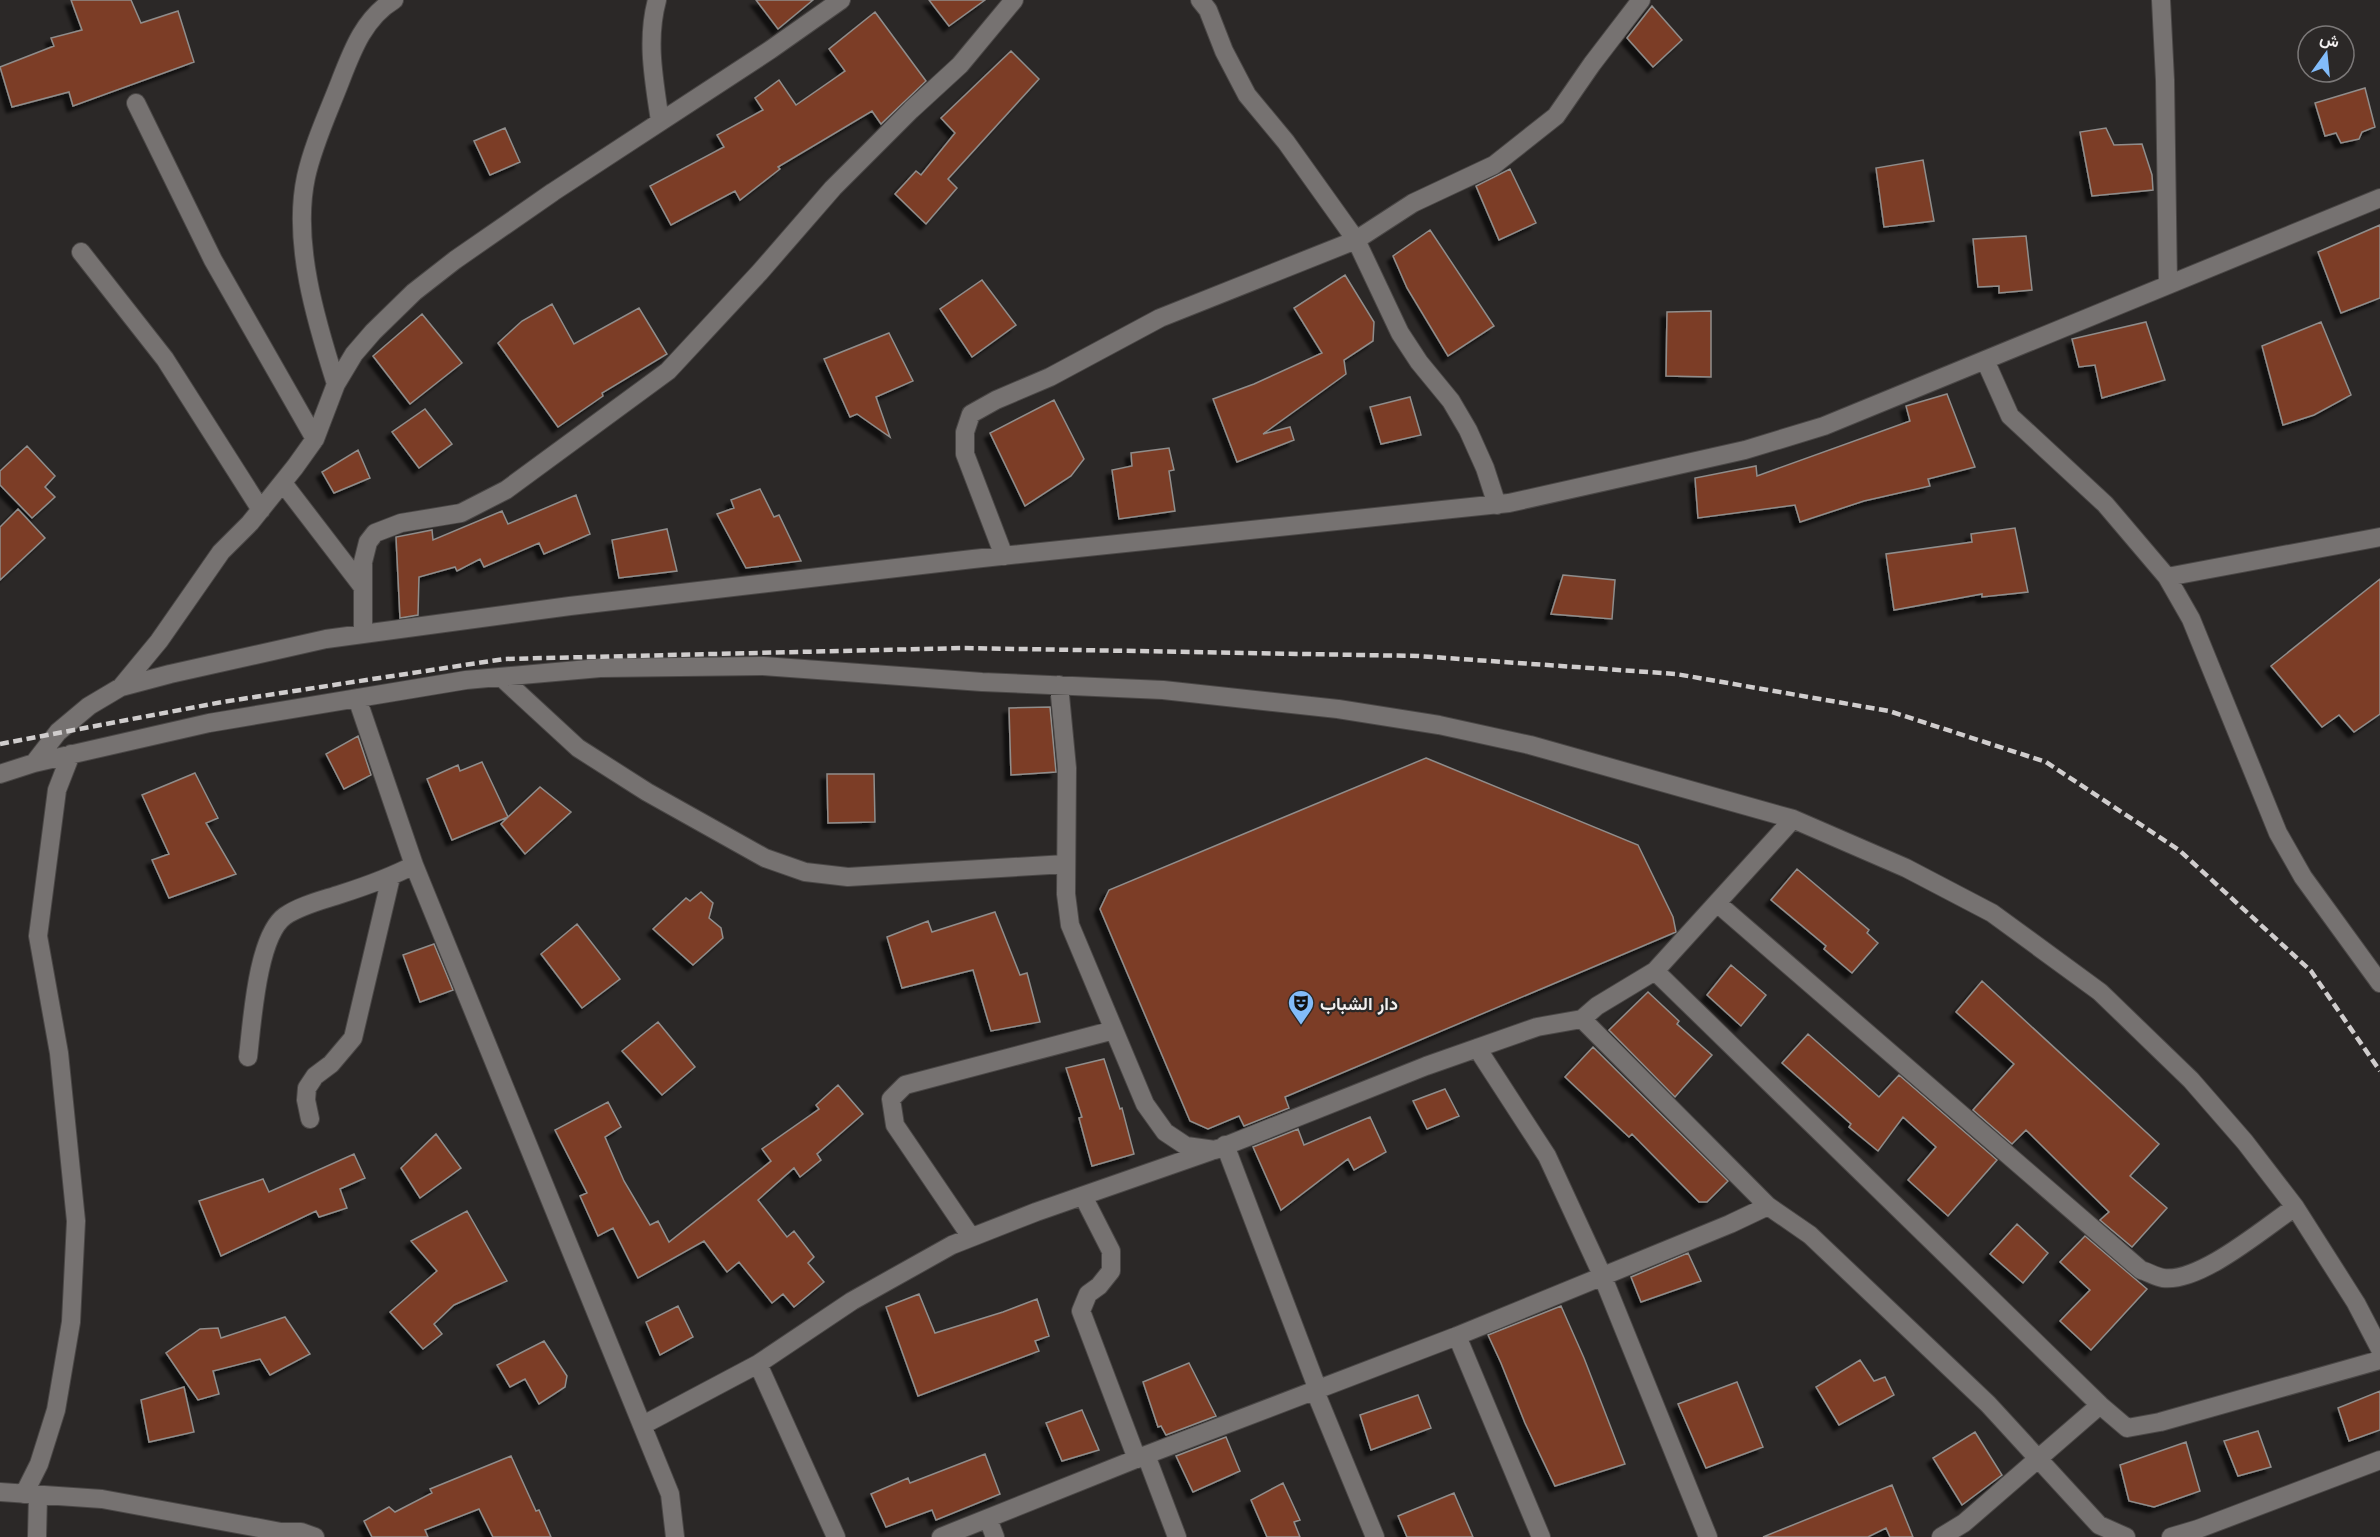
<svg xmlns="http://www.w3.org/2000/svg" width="2380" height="1537" viewBox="0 0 2380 1537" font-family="'Work Sans',Vazirmatn,sans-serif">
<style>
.building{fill:#7c3e27;stroke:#908d8b;stroke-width:1.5;filter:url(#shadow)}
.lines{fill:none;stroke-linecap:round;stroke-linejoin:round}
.minor-casing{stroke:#4a4746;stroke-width:20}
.minor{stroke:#767271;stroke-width:18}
.rail{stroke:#d0cdcd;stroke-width:4.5;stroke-dasharray:9 4.5;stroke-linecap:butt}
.labels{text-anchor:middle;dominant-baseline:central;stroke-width:4.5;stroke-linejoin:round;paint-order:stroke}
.poi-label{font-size:18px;font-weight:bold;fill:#f4f1f1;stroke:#2b2827;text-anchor:start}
</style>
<defs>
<filter id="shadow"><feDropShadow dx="-5.5" dy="5.5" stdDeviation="1.5" flood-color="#0009"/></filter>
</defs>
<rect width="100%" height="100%" fill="#2b2827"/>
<!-- building -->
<path class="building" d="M 71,0 L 131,0 L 141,23 L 178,11 L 194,62 L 73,106 L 69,92 L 12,107 L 0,67 L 54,46 L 51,38 L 82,30 Z
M 756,0 L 813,0 L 778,29 Z
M 929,0 L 985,0 L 949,26 Z
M 1652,6 L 1682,40 L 1653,67 L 1627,38 Z
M 875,12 L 926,81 L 881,124 L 872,111 L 778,167 L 780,169 L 740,200 L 735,191 L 671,225 L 650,186 L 724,147 L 717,135 L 763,110 L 755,98 L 779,80 L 796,105 L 845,71 L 829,49 Z
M 1011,51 L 1039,79 L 948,179 L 957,188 L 926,224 L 895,194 L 916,171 L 921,175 L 955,133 L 941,118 Z
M 2365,88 L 2375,127 L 2362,132 L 2359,139 L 2341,143 L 2336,133 L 2325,136 L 2315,103 Z
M 505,128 L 520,162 L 490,175 L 474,141 Z
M 2106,128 L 2114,145 L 2142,144 L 2152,175 L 2153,190 L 2092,196 L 2080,132 Z
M 1923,160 L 1934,221 L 1884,227 L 1876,168 Z
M 1510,169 L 1536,223 L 1499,240 L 1476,186 Z
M 2380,225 L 2380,298 L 2341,313 L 2318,252 Z
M 1430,230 L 1494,326 L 1448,356 L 1407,288 L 1393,256 Z
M 2026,236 L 2032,290 L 1999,293 L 1999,286 L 1978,287 L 1973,239 Z
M 1345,275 L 1374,322 L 1373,341 L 1344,360 L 1346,374 L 1263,434 L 1290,427 L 1294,440 L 1237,462 L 1213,399 L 1254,384 L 1322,353 L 1294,308 Z
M 982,280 L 1016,325 L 972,357 L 940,309 Z
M 552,304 L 574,344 L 639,308 L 667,354 L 602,393 L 603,396 L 558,427 L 498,343 L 522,321 Z
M 1711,311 L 1711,377 L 1666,376 L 1667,312 Z
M 422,314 L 462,363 L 410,404 L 373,356 Z
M 2146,322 L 2165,380 L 2102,398 L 2095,365 L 2079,367 L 2072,339 Z
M 2321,322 L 2351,395 L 2314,415 L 2283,425 L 2262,346 Z
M 889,333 L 913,381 L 876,397 L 890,437 L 857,414 L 850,417 L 824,359 Z
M 1947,394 L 1975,467 L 1928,479 L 1930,486 L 1864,501 L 1800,522 L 1795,505 L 1698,518 L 1695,478 L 1756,466 L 1757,476 L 1910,421 L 1906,406 Z
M 1410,397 L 1421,435 L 1381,444 L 1370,407 Z
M 1054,400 L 1084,459 L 1071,476 L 1025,506 L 990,433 Z
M 425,409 L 452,444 L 419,468 L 392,432 Z
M 27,446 L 55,476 L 45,487 L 55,497 L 32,518 L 0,485 L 0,471 Z
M 1169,448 L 1174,470 L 1169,471 L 1175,511 L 1119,519 L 1112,470 L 1132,466 L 1131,453 Z
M 358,450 L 370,478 L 334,493 L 322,472 Z
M 760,489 L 774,517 L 779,515 L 801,561 L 746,568 L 717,514 L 734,508 L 731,500 Z
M 576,495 L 590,534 L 544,554 L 539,543 L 484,567 L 480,559 L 457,571 L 455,567 L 419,577 L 418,615 L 400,618 L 396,537 L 432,530 L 433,540 L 502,511 L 508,524 Z
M 18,509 L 45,538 L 0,580 L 0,527 Z
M 2015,528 L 2028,592 L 1982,597 L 1982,594 L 1894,610 L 1886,554 L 1972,542 L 1971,534 Z
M 667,529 L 677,571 L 619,578 L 612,540 Z
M 1563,575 L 1615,580 L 1612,619 L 1551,614 Z
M 2380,579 L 2380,714 L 2354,732 L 2339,715 L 2322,727 L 2271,666 Z
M 1050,707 L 1056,772 L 1011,775 L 1009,708 Z
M 358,736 L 371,775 L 344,789 L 326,754 Z
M 1426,758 L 1638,845 L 1673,917 L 1676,932 L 1285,1097 L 1289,1108 L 1244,1126 L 1239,1116 L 1208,1129 L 1190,1121 L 1100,909 L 1109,890 Z
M 482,762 L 508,817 L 540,787 L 571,812 L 525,854 L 501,824 L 508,817 L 452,840 L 427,779 L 458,765 L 460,771 Z
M 195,773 L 218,818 L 206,823 L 236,874 L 169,898 L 152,860 L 169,854 L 142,795 Z
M 827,774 L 874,774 L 875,822 L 828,823 Z
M 1797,869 L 1869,930 L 1867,933 L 1878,943 L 1852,973 L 1824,949 L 1826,946 L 1771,900 Z
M 701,892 L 713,903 L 709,918 L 721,928 L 723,938 L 693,965 L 653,929 L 686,898 L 690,901 Z
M 995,912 L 1020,975 L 1027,973 L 1040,1022 L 991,1031 L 973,970 L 902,988 L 887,937 L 928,921 L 932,932 Z
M 577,924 L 620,979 L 582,1008 L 541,954 Z
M 434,944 L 453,990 L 420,1002 L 403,955 Z
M 1731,965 L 1766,995 L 1741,1026 L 1707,995 Z
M 1982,981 L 2159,1144 L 2130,1176 L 2167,1208 L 2132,1247 L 2100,1220 L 2109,1212 L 2026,1130 L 2012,1144 L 1973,1110 L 2014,1064 L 1956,1012 Z
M 1648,992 L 1679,1021 L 1677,1024 L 1712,1055 L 1675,1097 L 1609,1030 Z
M 658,1022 L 695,1067 L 662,1095 L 622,1051 Z
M 1808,1034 L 1879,1097 L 1899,1075 L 1997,1160 L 1948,1216 L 1908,1180 L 1936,1147 L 1903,1117 L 1878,1151 L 1849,1127 L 1851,1124 L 1782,1063 Z
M 1593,1047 L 1728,1181 L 1707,1202 L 1699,1202 L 1632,1134 L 1629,1137 L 1565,1077 Z
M 1104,1059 L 1120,1109 L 1122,1108 L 1134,1154 L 1092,1166 L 1079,1118 L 1082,1117 L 1066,1068 Z
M 838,1085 L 863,1114 L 817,1154 L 821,1160 L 800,1177 L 794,1168 L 758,1200 L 787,1237 L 794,1231 L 814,1257 L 808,1263 L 824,1282 L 794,1307 L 783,1294 L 772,1303 L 739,1262 L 727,1272 L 704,1241 L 638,1278 L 613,1228 L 598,1236 L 580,1196 L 587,1193 L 555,1130 L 608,1102 L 621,1127 L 605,1137 L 624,1181 L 650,1225 L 658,1221 L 669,1242 L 771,1161 L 762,1149 L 819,1109 L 816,1105 Z
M 1445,1089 L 1459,1116 L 1427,1129 L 1413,1101 Z
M 1370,1117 L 1386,1152 L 1354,1170 L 1348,1159 L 1281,1210 L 1253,1147 L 1298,1129 L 1304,1145 Z
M 436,1134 L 461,1168 L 420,1198 L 401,1168 Z
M 354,1154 L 365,1178 L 340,1189 L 347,1208 L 319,1217 L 316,1211 L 221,1256 L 199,1201 L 263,1179 L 269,1192 Z
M 467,1211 L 507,1281 L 454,1305 L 434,1324 L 442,1334 L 423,1349 L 390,1312 L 437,1271 L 411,1241 Z
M 2017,1224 L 2048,1253 L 2023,1283 L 1990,1254 Z
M 2085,1236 L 2147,1289 L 2091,1350 L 2060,1321 L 2090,1290 L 2060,1262 Z
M 1688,1253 L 1701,1281 L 1641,1302 L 1631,1277 Z
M 919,1294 L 935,1333 L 1003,1312 L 1037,1299 L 1049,1336 L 1035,1341 L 1039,1351 L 918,1396 L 886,1307 Z
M 678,1306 L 693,1337 L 660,1355 L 646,1322 Z
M 1561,1306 L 1584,1358 L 1625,1464 L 1555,1486 L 1525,1423 L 1501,1363 L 1488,1335 Z
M 285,1317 L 310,1354 L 270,1375 L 260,1359 L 213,1371 L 219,1394 L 198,1400 L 166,1353 L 200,1329 L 218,1328 L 221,1338 Z
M 544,1341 L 567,1376 L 565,1387 L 539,1404 L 525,1379 L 510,1387 L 497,1365 Z
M 1860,1360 L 1874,1381 L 1885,1377 L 1894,1395 L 1839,1425 L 1816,1387 Z
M 1189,1363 L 1216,1416 L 1166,1435 L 1161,1426 L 1158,1427 L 1143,1382 Z
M 1737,1382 L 1763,1447 L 1706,1468 L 1678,1404 Z
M 184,1387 L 194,1432 L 149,1442 L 141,1400 Z
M 2380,1391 L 2380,1430 L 2349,1441 L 2338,1408 Z
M 1418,1395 L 1431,1428 L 1371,1450 L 1360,1415 Z
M 1082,1410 L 1099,1450 L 1062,1461 L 1046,1423 Z
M 2258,1431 L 2271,1467 L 2238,1476 L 2224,1441 Z
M 1975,1432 L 2002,1475 L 1962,1505 L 1933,1458 Z
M 1226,1437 L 1240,1471 L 1193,1492 L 1176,1456 Z
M 2186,1442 L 2200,1491 L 2154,1507 L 2129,1501 L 2120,1465 Z
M 985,1454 L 1000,1494 L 936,1520 L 932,1510 L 886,1527 L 871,1494 L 908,1478 L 910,1483 Z
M 511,1456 L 536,1511 L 539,1510 L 551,1537 L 493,1537 L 479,1509 L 425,1530 L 428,1537 L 372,1537 L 364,1521 L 389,1507 L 395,1512 L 432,1493 L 430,1489 Z
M 1283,1483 L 1300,1520 L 1294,1522 L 1300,1537 L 1267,1537 L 1251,1500 Z
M 1892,1485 L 1913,1537 L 1890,1537 L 1886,1528 L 1868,1537 L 1763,1537 Z
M 1454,1493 L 1473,1537 L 1407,1537 L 1398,1516 Z"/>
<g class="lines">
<!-- minor casing -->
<g class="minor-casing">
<path id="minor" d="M 657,0 C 646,40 654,80 660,121
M 1200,0 L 1208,10 L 1224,51 L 1247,95 L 1286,142 L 1356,240 L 1400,333 L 1419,362 L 1451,401 L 1468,430 L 1485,468 L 1497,505
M 2161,0 L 2165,80 L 2168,284
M 136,103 L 213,260 L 315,439
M 81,252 L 165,359 L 261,510
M 1985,360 L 2010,416 L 2105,504 L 2167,577 L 2191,619 L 2278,833 L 2303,877 L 2380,983
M 336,384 C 316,321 292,242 306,177 C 313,145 328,113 340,82 C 352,51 364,18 394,0
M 283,483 L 362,586
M 1004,556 L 965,454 L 965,432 L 971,414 L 996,400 L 1050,377 L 1160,318 L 1356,240 L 1413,203 L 1494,165 L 1556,116 L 1592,64 L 1641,0
M 2167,577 L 2380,537
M 363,634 L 363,562 L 368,542 L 375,533 L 401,523 L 461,513 L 506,490 L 668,371 L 760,272 L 833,188 L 911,110 L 960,65 L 1014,0
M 501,677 L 578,748 L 647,792 L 765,858 L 805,872 L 848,877 L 1066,864
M 1059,685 L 1067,768 L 1066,894 L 1070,925 L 1145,1104 L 1165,1132 L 1186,1146 L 1215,1150 L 1426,1066 L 1537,1027 L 1582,1019 L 1597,1006 L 1655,971 L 1793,819
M 121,687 L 159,641 L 221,552 L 250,523 L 295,467 L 315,439 L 336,384 L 354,354 L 373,332 L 414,292 L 455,260 L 553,192 L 770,50 L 841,0
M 357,698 L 414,865 L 670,1494 L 675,1537
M 34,763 L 58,732 L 89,706 L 121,687 L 170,674 L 326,639 L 570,606 L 973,559 L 1509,503 L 1745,450 L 1824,426 L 2380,198
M 0,774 L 34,763 L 209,723 L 466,680 L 600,668 L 763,666 L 982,682 L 1163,690 L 1338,709 L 1439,725 L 1530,745 L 1793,819 L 1906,868 L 1992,913 L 2100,992 L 2191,1080 L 2245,1142 L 2295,1207 L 2356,1303 L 2380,1349
M 1717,903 L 2141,1270 C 2148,1272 2156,1277 2163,1278 C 2200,1283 2264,1228 2295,1207
M 1655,971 L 2100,1405 L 2127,1428 L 2160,1422 L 2380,1360
M 1582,1019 L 1768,1206 L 1810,1235 L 1988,1404 L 2099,1525 L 2126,1537
M 1477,1048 L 1547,1156 L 1602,1275 L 1708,1537
M 248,1057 C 252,1024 257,936 285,916 C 301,905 323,900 341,894 C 366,886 391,877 414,865
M 310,1119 L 306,1100 L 307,1088 L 315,1076 L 331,1064 L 353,1038 L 391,877
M 1225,1145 L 1318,1390
M 1083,1196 L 1111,1251 L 1111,1271 L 1099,1286 L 1088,1294 L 1081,1311 L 1137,1459
M 971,1237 L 895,1125 L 891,1099 L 905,1085 L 1114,1030
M 1457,1336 L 1541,1537
M 758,1364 L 836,1537
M 1315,1391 L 1375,1537
M 643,1425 L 758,1364 L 852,1301 L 952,1245 L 1036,1212 L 1211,1151
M 1146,1455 L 1177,1537
M 0,1492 L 102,1499 L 281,1532 L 301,1532 L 315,1537
M 24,1494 L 39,1464 L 56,1410 L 71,1322 L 76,1221 L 59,1053 L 38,936 L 57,790 L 71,754
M 988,1519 L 995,1537
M 37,1537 L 38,1495
M 941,1537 L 1146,1455 L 1457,1336 L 1730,1224 L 1768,1206
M 1941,1537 L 1964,1523 L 2100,1405
M 2171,1537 L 2198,1529 L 2380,1460"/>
</g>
<!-- minor -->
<use href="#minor" class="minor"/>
<!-- rail -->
<path class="rail" d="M 0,744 L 222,702 L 504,659 L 964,648 L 1418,656 L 1676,674 L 1889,711 L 2046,762 L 2179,850 L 2311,971 L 2380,1071"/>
</g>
<!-- icons -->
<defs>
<g id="theatre-pin" transform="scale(1.35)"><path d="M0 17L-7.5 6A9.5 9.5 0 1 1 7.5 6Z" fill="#82bcfa" stroke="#2b2827"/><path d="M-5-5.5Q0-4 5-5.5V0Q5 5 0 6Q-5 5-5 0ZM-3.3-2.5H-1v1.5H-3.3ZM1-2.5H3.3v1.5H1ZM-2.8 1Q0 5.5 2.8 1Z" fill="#111"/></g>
</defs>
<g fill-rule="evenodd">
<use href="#theatre-pin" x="1301" y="1003"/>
</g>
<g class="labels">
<!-- poi labels -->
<g class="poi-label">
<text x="1320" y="1003">دار الشباب</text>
</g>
</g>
<!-- north arrow -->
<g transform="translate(2326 54) rotate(15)"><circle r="28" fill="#2b2827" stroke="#7b7878" stroke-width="1.5"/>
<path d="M0-4.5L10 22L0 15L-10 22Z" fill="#82bcfa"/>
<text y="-9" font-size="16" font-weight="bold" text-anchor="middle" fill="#f4f1f1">ش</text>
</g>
</svg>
